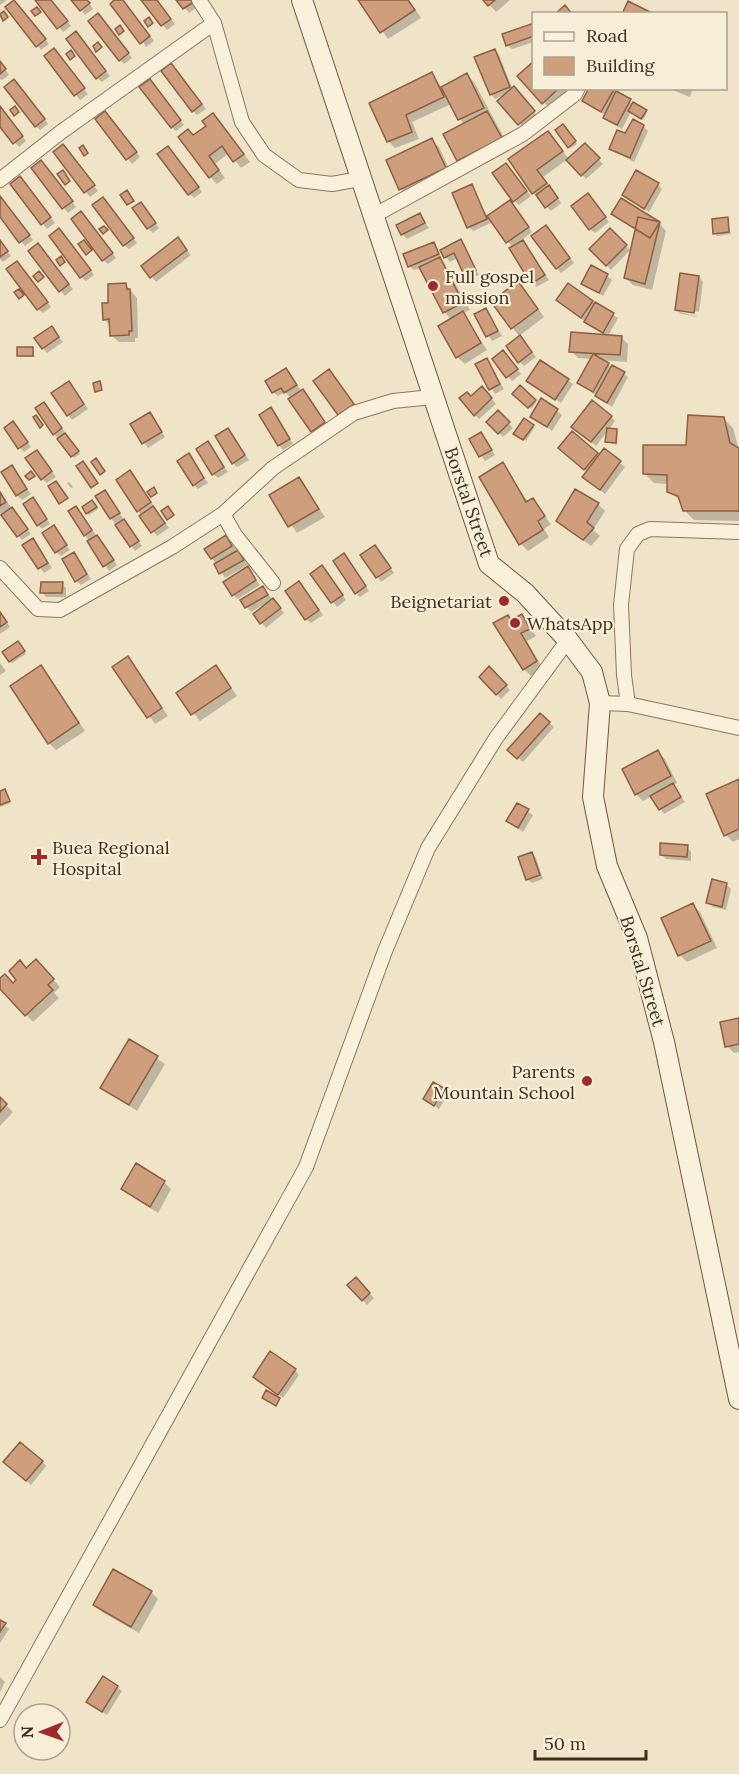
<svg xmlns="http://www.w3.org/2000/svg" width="739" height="1774" viewBox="0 0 739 1774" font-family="Lora,serif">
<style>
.shadow{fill:#0003}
.building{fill:#cf9f7d;stroke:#8d5f41;stroke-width:1.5}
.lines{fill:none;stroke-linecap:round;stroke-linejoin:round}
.street-casing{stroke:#8d765c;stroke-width:16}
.secondary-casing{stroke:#6f573f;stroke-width:22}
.street{stroke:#faf1dc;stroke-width:14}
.secondary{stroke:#faf1dc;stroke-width:20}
.poi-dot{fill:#9e2a2b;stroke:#f7eed8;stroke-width:2}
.labels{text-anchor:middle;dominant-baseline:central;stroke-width:4.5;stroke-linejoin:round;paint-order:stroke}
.poi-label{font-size:18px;fill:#3d2e20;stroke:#f7eed8;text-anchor:start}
.street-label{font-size:18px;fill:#3d2e20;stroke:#f7eed8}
</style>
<rect width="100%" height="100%" fill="#f0e4c8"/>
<!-- shadow -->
<path class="shadow" d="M 0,0 L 7,0 L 0,5 Z
M 37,0 L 51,0 L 71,26 L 63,32 Z
M 73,0 L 87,0 L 93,9 L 85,15 Z
M 117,0 L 124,2 L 154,41 L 146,47 Z
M 143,0 L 156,0 L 175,24 L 167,30 Z
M 178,0 L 192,0 L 197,7 L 189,13 Z
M 360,0 L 409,0 L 421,18 L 388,39 Z
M 485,0 L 510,0 L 496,12 Z
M 15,1 L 49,44 L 41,50 L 7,7 Z
M 102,19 L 132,58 L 124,64 L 120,60 Z
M 534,25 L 534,42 L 512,49 L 507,45 Z
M 80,37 L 110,76 L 102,82 L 97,78 Z
M 495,50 L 499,55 L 513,90 L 538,116 L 523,129 L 506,94 L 495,99 L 491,94 Z
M 58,55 L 88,94 L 80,100 L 46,56 Z
M 0,62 L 9,75 L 2,80 L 0,79 Z
M 175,69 L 206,109 L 197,115 L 193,111 Z
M 432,74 L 442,88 L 467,75 L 474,82 L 508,145 L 466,168 L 459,160 L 445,135 L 464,125 L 451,104 L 412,122 L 419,139 L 395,148 L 388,141 Z
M 19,85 L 48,124 L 40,130 L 36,126 Z
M 154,85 L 184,125 L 176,131 L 172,127 Z
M 534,88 L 574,88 L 550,110 Z
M 591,88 L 616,88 L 618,94 L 647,113 L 643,120 L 631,112 L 622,129 L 609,122 L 605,115 L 584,101 Z
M 667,88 L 693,88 L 690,97 Z
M 0,106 L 26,141 L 19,147 L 0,124 Z
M 110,117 L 140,157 L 132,164 L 97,119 Z
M 220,122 L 250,162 L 241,168 L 229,153 L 215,164 L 225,178 L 217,184 L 210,177 L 194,137 Z
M 563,126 L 577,144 L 571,148 L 557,131 Z
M 643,126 L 648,131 L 634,162 L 611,149 L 625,135 Z
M 548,133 L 569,159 L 585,145 L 603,164 L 586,179 L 568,159 L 543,177 L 561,203 L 551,211 L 533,193 L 510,160 Z
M 431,140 L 439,147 L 452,175 L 408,196 L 401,189 Z
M 68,151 L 98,191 L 90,197 L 55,153 Z
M 172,152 L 202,192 L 194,198 L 190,194 Z
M 506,165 L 531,196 L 519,205 L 514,201 Z
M 46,167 L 76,207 L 68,213 L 33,169 Z
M 25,183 L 55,223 L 47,229 L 12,185 Z
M 658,184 L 662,189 L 649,212 L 623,195 Z
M 471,186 L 491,223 L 473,231 L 469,227 Z
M 0,197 L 33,240 L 25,246 L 0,215 Z
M 592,200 L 609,222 L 595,233 L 590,229 Z
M 107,203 L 137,243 L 129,249 L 124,245 Z
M 514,206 L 532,232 L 522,240 L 549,280 L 536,287 L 513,248 L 489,217 Z
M 145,208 L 159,228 L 153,233 L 148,228 Z
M 420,215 L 429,228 L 407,239 L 402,234 Z
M 86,218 L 116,258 L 108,264 L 103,260 Z
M 618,218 L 659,223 L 666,231 L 652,290 L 633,285 L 625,278 L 637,230 Z
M 727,219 L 731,234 L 717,236 L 715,234 Z
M 610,230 L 630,250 L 611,270 L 591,249 Z
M 550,231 L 574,263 L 561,273 L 557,268 Z
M 64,235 L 94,275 L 86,281 L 81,277 Z
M 461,240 L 479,275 L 470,279 L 458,258 L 450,262 L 446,257 Z
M 0,241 L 11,256 L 3,262 L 0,259 Z
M 433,243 L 470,310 L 463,313 L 487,350 L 465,364 L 457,357 L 451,319 L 444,312 L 421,268 L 414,270 L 409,266 Z
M 182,244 L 191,255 L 156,282 L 143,266 Z
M 42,250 L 73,289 L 65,296 L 30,251 Z
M 21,267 L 51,307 L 43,313 L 38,309 Z
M 607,276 L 612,280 L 603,296 L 583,283 Z
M 699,277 L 703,282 L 699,312 L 680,309 L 680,312 L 699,317 L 681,314 L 677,310 Z
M 126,285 L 137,298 L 138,338 L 135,338 L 135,342 L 119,342 L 111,335 L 111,326 L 104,319 L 110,304 Z
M 569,285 L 618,318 L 608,336 L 590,326 L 563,304 Z
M 525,290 L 544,317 L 519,336 L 493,302 Z
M 486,310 L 502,336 L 492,341 L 476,315 Z
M 52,328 L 63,342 L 47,353 L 43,348 Z
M 621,337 L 628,344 L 627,362 L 601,360 L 628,377 L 612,407 L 579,383 L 592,359 L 578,358 L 571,351 Z
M 524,342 L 536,357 L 524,366 L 520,362 Z
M 32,348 L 35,357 L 18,356 Z
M 507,356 L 521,374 L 512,381 L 494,359 Z
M 486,360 L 504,389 L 495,394 L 477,364 Z
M 540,362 L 573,384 L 561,403 L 533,385 Z
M 286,370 L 328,427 L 316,436 L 292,399 L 285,392 L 278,396 L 273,392 Z
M 520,387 L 536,403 L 531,409 L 514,394 Z
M 73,388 L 88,409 L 72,420 L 68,415 Z
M 487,393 L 496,404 L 479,419 L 475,415 L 471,398 Z
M 541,400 L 562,415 L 552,431 L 532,416 Z
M 48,408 L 80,454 L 74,458 L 54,434 Z
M 271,409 L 293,444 L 283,450 L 279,445 Z
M 498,412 L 513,428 L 503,437 L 489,422 Z
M 150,414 L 165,437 L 148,448 L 132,424 Z
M 611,417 L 615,421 L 609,430 L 618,432 L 617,445 L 607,442 L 608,430 L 596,446 L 577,431 Z
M 723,418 L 733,428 L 739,450 L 739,521 L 694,520 L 684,510 L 682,502 L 668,491 L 668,484 L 654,483 L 644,473 L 688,446 Z
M 533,426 L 534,428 L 526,441 L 517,435 Z
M 18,428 L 31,447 L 24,452 L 20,448 Z
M 228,429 L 249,460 L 237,467 L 233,463 Z
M 572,433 L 599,457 L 604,450 L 625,467 L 605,494 L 589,482 L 588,472 L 564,453 Z
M 481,434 L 495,455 L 485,461 L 471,440 Z
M 208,443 L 228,472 L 218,478 L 213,474 Z
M 189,455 L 208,483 L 198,489 L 194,485 Z
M 41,456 L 56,477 L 47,483 L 42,479 Z
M 503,464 L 528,502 L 532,500 L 551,524 L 544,529 L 549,537 L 528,551 L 521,544 Z
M 12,467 L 31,494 L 22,500 L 17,495 Z
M 134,477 L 169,528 L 157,536 L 138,511 Z
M 299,479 L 325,517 L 297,533 L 271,496 Z
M 69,482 L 73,487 L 71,488 L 67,483 Z
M 0,492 L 31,534 L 22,540 L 0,512 Z
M 105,492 L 142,546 L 135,551 L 111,518 Z
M 33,499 L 50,524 L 42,529 L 38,525 Z
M 94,503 L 98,509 L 89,515 L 84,507 Z
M 598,504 L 605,511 L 593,530 L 600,536 L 591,546 L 558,521 Z
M 76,507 L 117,565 L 109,571 L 85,535 Z
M 54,527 L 70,550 L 61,556 L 56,552 Z
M 226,537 L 248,565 L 225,578 L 212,558 Z
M 37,545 L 52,568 L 44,573 L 24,546 Z
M 375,546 L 394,573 L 381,582 L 362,555 Z
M 74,554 L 91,579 L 81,585 L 76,581 Z
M 349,560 L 369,591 L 360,597 L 356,593 Z
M 247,568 L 260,585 L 238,599 L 233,595 Z
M 326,572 L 346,600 L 337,607 L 312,574 Z
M 62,584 L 66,588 L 66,597 L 46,597 L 42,592 Z
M 263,588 L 284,613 L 266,628 L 255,614 L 266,603 L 251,612 L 242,600 Z
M 304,588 L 323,615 L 311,623 L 306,619 Z
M 0,613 L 10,627 L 0,634 Z
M 508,616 L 513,621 L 521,616 L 536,636 L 527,641 L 543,669 L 531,676 L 524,669 Z
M 20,645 L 26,654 L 12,663 L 10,661 Z
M 127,658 L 168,716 L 155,724 L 115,667 Z
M 0,663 L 6,671 L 0,675 Z
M 41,667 L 85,731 L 56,750 L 49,743 Z
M 216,667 L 237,696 L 200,721 L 178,693 Z
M 489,668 L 510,690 L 501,699 L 481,677 Z
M 541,715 L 554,727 L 523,762 L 509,750 Z
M 658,752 L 665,759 L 677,783 L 673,785 L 685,802 L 664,814 L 652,796 L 643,801 L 636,794 Z
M 739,781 L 739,839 L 733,842 L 726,835 Z
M 0,793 L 6,793 L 11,803 L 0,807 Z
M 518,805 L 533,815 L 523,832 L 508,821 Z
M 687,847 L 691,852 L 691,861 L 666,859 L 661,854 Z
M 532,853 L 536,858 L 543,879 L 532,883 L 527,879 Z
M 726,884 L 731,889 L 726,910 L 713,907 L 708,903 Z
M 693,905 L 700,912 L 717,948 L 687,962 L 680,955 Z
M 43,969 L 60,987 L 54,993 L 59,998 L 33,1022 L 0,986 L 0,980 L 13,984 L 27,970 Z
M 739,1020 L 739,1052 L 734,1053 L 727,1046 Z
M 130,1041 L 165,1064 L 137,1111 L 102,1088 Z
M 434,1084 L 448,1094 L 439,1109 L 425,1099 Z
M 0,1099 L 13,1112 L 0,1126 Z
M 164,1182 L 171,1189 L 158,1213 L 122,1189 Z
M 356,1279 L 374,1298 L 367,1305 L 350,1285 Z
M 295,1370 L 299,1375 L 283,1398 L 255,1377 Z
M 42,1462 L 46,1466 L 31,1485 L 10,1466 Z
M 151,1592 L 158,1599 L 139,1633 L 102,1612 L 95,1605 Z
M 0,1621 L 9,1629 L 0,1643 Z
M 0,1677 L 5,1682 L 0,1692 Z
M 103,1678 L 122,1691 L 107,1715 L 93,1706 Z"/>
<!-- building -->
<path class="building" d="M 14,0 L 46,39 L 36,47 L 5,7 Z
M 35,0 L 51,0 L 68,21 L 57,29 Z
M 71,0 L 87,0 L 90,3 L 80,11 Z
M 114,0 L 123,0 L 150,36 L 140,44 L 110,4 Z
M 141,0 L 157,0 L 171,19 L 161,26 Z
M 176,0 L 192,0 L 194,2 L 183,9 Z
M 358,0 L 408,0 L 415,10 L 380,33 Z
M 483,0 L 495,0 L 488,6 Z
M 628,1 L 652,13 L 652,14 L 622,14 Z
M 565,5 L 572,14 L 557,14 L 556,13 Z
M 37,7 L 41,12 L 35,16 L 31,11 Z
M 4,11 L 8,17 L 3,21 L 0,14 Z
M 98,13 L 129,53 L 119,61 L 88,21 Z
M 149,17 L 153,23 L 148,27 L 144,21 Z
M 534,23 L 534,36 L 506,46 L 502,34 Z
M 120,25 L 124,31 L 119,35 L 115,29 Z
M 76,31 L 106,71 L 96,79 L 66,39 Z
M 98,42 L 102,47 L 96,52 L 93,46 Z
M 54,48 L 85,88 L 74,96 L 44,56 Z
M 495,49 L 510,87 L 490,95 L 474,57 Z
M 71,50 L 75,56 L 70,60 L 66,54 Z
M 0,61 L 6,69 L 0,74 Z
M 534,61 L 534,88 L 559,88 L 542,104 L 517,76 Z
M 171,63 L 202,104 L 192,112 L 161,71 Z
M 432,72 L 444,97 L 406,115 L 412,132 L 387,142 L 369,103 Z
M 467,73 L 484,108 L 458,120 L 441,87 Z
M 14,79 L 45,119 L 35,127 L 4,87 Z
M 150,79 L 181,120 L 171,128 L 139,87 Z
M 514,86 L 535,111 L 518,125 L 497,101 Z
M 589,88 L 615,88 L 601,112 L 582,101 Z
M 616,91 L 631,99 L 617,125 L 603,118 Z
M 633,102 L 647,110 L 641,119 L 628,111 Z
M 0,106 L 23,136 L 13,144 L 0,127 Z
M 15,106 L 19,112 L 14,116 L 10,110 Z
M 105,111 L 137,152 L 126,160 L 95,119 Z
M 487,111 L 502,138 L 457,161 L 443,134 Z
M 213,113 L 244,154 L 233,162 L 222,146 L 209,156 L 219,170 L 209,178 L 178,137 L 188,129 L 193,135 L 206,126 L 202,121 Z
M 633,119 L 644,125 L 630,158 L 609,149 L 617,130 L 625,133 Z
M 563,124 L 576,141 L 568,148 L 555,130 Z
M 548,131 L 563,151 L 537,170 L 547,183 L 532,194 L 508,159 Z
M 432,138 L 446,168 L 399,190 L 386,160 Z
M 585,143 L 600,158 L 581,176 L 566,160 Z
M 63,144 L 95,185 L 84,193 L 53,152 Z
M 83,145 L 88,153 L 84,156 L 79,148 Z
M 168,146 L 199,187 L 188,195 L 157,154 Z
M 41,160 L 73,201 L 62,209 L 31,168 Z
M 506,163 L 527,191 L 513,202 L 492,173 Z
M 63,170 L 70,181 L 65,185 L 57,174 Z
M 636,170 L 659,183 L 644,209 L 622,195 Z
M 20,176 L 51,217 L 41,225 L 10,184 Z
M 472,184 L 487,219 L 467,228 L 452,193 Z
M 549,185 L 558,198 L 545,208 L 536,195 Z
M 127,190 L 134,201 L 127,205 L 120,195 Z
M 588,193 L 606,217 L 589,230 L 571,206 Z
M 0,196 L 30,235 L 19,243 L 0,217 Z
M 103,197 L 134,238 L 123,246 L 92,205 Z
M 621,198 L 660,222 L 650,238 L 611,214 Z
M 510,200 L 529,227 L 506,243 L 487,216 Z
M 141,202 L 156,223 L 147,229 L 132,208 Z
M 81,211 L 113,253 L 102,261 L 71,219 Z
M 420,213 L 425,223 L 401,235 L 396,225 Z
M 638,217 L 660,222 L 645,284 L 624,278 Z
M 728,217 L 729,232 L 713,234 L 712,219 Z
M 546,225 L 570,258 L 556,269 L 531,236 Z
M 104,226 L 108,230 L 103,234 L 99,229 Z
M 59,228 L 91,270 L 80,278 L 49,236 Z
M 610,228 L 627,245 L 606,266 L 589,249 Z
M 178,237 L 187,250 L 150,278 L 141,266 Z
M 461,239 L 476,270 L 464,275 L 454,253 L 444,258 L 440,250 Z
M 0,240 L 8,251 L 0,257 Z
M 84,240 L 92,250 L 86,255 L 78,244 Z
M 523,240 L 545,275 L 531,284 L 509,248 Z
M 434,242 L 439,254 L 408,267 L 403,254 Z
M 38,243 L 69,284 L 59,292 L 28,251 Z
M 61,256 L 65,262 L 60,266 L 56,260 Z
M 440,257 L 463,303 L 443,313 L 419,267 Z
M 17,261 L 48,302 L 37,310 L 6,269 Z
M 591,265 L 608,274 L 599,293 L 581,284 Z
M 39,271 L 44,277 L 38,282 L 33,276 Z
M 680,273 L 699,276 L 694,313 L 675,310 Z
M 518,281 L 538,309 L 511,329 L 491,302 Z
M 126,283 L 127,289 L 130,289 L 132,331 L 129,331 L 129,335 L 110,336 L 109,319 L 103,320 L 102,303 L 108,303 L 108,284 Z
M 568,283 L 593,301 L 581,318 L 556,300 Z
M 19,289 L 24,295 L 19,299 L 14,292 Z
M 595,302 L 614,313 L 603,333 L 584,322 Z
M 486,308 L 498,331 L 486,337 L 474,314 Z
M 463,311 L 481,343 L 456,358 L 438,326 Z
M 52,326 L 59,337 L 42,349 L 34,338 Z
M 571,332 L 622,336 L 620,355 L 569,352 Z
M 520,335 L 532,352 L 518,363 L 506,346 Z
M 17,347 L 33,347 L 33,356 L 17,356 Z
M 503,350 L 518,369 L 506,378 L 492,359 Z
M 593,354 L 609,363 L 593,392 L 577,383 Z
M 487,358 L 500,384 L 489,390 L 475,364 Z
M 540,360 L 569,379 L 555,400 L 526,381 Z
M 612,365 L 625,372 L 607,403 L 595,396 Z
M 286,368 L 297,385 L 284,393 L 281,388 L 272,393 L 265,381 Z
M 329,369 L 354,404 L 338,415 L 313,381 Z
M 69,381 L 84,404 L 67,416 L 51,393 Z
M 100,381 L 102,390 L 95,392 L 93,383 Z
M 520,385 L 536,400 L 528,408 L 512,394 Z
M 482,386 L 492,398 L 474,416 L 459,398 L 467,392 L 471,396 Z
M 303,389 L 325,422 L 311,432 L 288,399 Z
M 541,398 L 558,409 L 547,427 L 530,417 Z
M 592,400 L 612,416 L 591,442 L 571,427 Z
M 44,402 L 62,428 L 53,435 L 35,408 Z
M 271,407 L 290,439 L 278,446 L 259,415 Z
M 498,410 L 510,422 L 498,434 L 486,422 Z
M 150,412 L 162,432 L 142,444 L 130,424 Z
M 36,415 L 43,425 L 40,428 L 33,417 Z
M 688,415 L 724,417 L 730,443 L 739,448 L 739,511 L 683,511 L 678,496 L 667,492 L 667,475 L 643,474 L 643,445 L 686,445 Z
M 524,418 L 534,425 L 523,440 L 513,434 Z
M 13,421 L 28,442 L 18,449 L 4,428 Z
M 228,428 L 245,455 L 232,464 L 215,436 Z
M 607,428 L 617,429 L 616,443 L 605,442 Z
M 572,431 L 598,453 L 584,470 L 558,448 Z
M 481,432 L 492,450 L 479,457 L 469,439 Z
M 65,433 L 79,451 L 71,457 L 57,439 Z
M 208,441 L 224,467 L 212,475 L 196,449 Z
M 604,448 L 621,461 L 600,490 L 582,477 Z
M 37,450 L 52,471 L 41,480 L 25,458 Z
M 189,453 L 204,478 L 193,486 L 177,461 Z
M 96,458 L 105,471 L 100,475 L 91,462 Z
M 83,461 L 98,483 L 91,488 L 76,466 Z
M 503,462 L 526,502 L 533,498 L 545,516 L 538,521 L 543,530 L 519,545 L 479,477 Z
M 12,465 L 27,489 L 16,496 L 1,472 Z
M 130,470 L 151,502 L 137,512 L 116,480 Z
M 31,471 L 35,476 L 29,480 L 25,476 Z
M 299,477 L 319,509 L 288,527 L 269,495 Z
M 56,481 L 68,498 L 59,504 L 48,486 Z
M 154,487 L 157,493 L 151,497 L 147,492 Z
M 575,489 L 599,503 L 587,522 L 594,528 L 583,540 L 556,521 Z
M 105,490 L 120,513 L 110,519 L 95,496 Z
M 0,492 L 6,502 L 0,506 Z
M 33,497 L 47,519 L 37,526 L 23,504 Z
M 92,500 L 97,507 L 86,514 L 82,507 Z
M 76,506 L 92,530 L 84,536 L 68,511 Z
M 153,506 L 165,523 L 151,533 L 139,516 Z
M 168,506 L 174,515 L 167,520 L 161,511 Z
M 12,507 L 28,529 L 17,537 L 1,515 Z
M 124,519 L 139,541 L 130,547 L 115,525 Z
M 54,525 L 67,545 L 55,553 L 42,533 Z
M 97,535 L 114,560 L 103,567 L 87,541 Z
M 226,535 L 232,546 L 211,559 L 204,549 Z
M 33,538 L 48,563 L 38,569 L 22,545 Z
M 375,545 L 391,568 L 376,578 L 360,555 Z
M 238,550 L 244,560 L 219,574 L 214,564 Z
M 74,552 L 87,574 L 75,582 L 62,559 Z
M 344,553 L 366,586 L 355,594 L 333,561 Z
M 322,565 L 343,595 L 331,603 L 310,574 Z
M 248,566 L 256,580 L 232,596 L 223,582 Z
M 299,581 L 319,610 L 305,620 L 285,591 Z
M 41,582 L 63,582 L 62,593 L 40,593 Z
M 263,586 L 268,595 L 245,608 L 240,600 Z
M 273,598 L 281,608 L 260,624 L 253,614 Z
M 0,612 L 7,622 L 0,627 Z
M 522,614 L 530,629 L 521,633 L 537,661 L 523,670 L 493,623 L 508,615 L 511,620 Z
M 18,641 L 25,651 L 9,662 L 2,652 Z
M 128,656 L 162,708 L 147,718 L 112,667 Z
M 41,665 L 79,723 L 48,744 L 10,686 Z
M 216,665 L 231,688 L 191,715 L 176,693 Z
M 489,666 L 507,685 L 496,695 L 479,677 Z
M 540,713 L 550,722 L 517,759 L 507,750 Z
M 658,750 L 671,776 L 635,795 L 622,769 Z
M 739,779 L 739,829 L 724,836 L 706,794 Z
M 673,783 L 681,797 L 659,810 L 650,796 Z
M 5,789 L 10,801 L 0,805 L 0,791 Z
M 517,803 L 529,809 L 518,828 L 506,821 Z
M 660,843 L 688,845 L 687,857 L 660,855 Z
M 532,852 L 540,875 L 526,880 L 518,857 Z
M 712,879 L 727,883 L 722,907 L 706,903 Z
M 693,903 L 711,941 L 678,956 L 661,918 Z
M 36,959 L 54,979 L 48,985 L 53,990 L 25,1016 L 0,989 L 0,978 L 5,974 L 13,983 L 16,980 L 9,971 L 20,960 L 26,968 Z
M 739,1018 L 739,1044 L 725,1047 L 720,1022 Z
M 129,1039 L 158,1056 L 129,1105 L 100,1088 Z
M 433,1082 L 444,1088 L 434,1106 L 423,1099 Z
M 0,1097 L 7,1104 L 0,1112 Z
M 136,1163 L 165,1181 L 150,1207 L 121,1189 Z
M 356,1277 L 370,1293 L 362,1301 L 347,1285 Z
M 270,1351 L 296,1369 L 278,1395 L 253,1377 Z
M 266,1390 L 280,1398 L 276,1406 L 262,1398 Z
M 20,1442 L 43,1461 L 26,1481 L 3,1462 Z
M 113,1569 L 152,1591 L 131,1627 L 93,1605 Z
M 0,1620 L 6,1623 L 0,1632 Z
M 103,1676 L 118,1686 L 102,1712 L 86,1702 Z"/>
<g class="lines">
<!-- street casing -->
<g class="street-casing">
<path id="street" d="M 199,0 L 214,23 L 242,122 L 264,155 L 299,180 L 332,184 L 360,179
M 0,180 L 61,132 L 214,23
M 375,215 L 523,134 L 575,94 L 578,88
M 223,514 L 235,535 L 273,583
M 0,568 L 38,609 L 60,610 L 172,547 L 223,514 L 273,468 L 354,413 L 393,401 L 432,397
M 600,703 L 628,704 L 739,728
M 628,704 L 624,675 L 621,605 L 627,549 L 638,534 L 650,529 L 739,532
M 0,1720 L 306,1167 L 385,951 L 428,848 L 496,738 L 568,640"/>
</g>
<!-- secondary casing -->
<g class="secondary-casing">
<path id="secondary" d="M 302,0 L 489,564 L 525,593 L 568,640 L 592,672 L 600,703 L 593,797 L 607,866 L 637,938 L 664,1042 L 739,1399"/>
</g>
<!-- street -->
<use href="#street" class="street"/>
<!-- secondary -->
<use href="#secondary" class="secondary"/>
</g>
<!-- markers -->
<g class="poi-dot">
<circle cx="433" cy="286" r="6"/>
<circle cx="504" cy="601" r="6"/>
<circle cx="515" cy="623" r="6"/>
<path d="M36 848h6v6h6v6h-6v6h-6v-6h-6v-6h6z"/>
<circle cx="587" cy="1081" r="6"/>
</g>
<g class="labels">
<!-- poi labels -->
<g class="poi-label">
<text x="445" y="276">Full gospel<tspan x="445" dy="21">mission</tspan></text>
<text x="492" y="601" text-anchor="end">Beignetariat</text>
<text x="527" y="623">WhatsApp</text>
<text x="52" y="847">Buea Regional<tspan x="52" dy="21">Hospital</tspan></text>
<text x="575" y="1071" text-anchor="end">Parents<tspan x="575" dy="21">Mountain School</tspan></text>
</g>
<!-- street labels -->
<g class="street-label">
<text transform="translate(469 502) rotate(71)">Borstal Street</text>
<text transform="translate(643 971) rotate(73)">Borstal Street</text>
</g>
</g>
<!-- legend -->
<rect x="532" y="12" width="195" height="78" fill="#f7eed8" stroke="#ada18e" stroke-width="1.5"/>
<rect x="544" y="32" width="30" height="9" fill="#faf1dc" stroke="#ada18e" stroke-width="1.5"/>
<text x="586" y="42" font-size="18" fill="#3d2e20">Road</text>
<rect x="544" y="57" width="30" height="18" fill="#cf9f7d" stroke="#ada18e" stroke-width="1.5"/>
<text x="586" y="72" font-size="18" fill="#3d2e20">Building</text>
<!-- north arrow -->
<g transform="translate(42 1732) rotate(269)"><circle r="28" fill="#f7eed8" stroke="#ada18e" stroke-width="1.5"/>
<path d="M0-4.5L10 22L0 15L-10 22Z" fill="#9e2a2b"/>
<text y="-9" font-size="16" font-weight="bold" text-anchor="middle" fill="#3d2e20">N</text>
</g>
<!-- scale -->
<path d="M535 1750v9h111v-9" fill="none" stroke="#3d2e20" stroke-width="3"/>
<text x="544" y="1750" font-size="18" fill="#3d2e20" stroke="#f7eed8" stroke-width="4.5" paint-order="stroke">50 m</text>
</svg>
